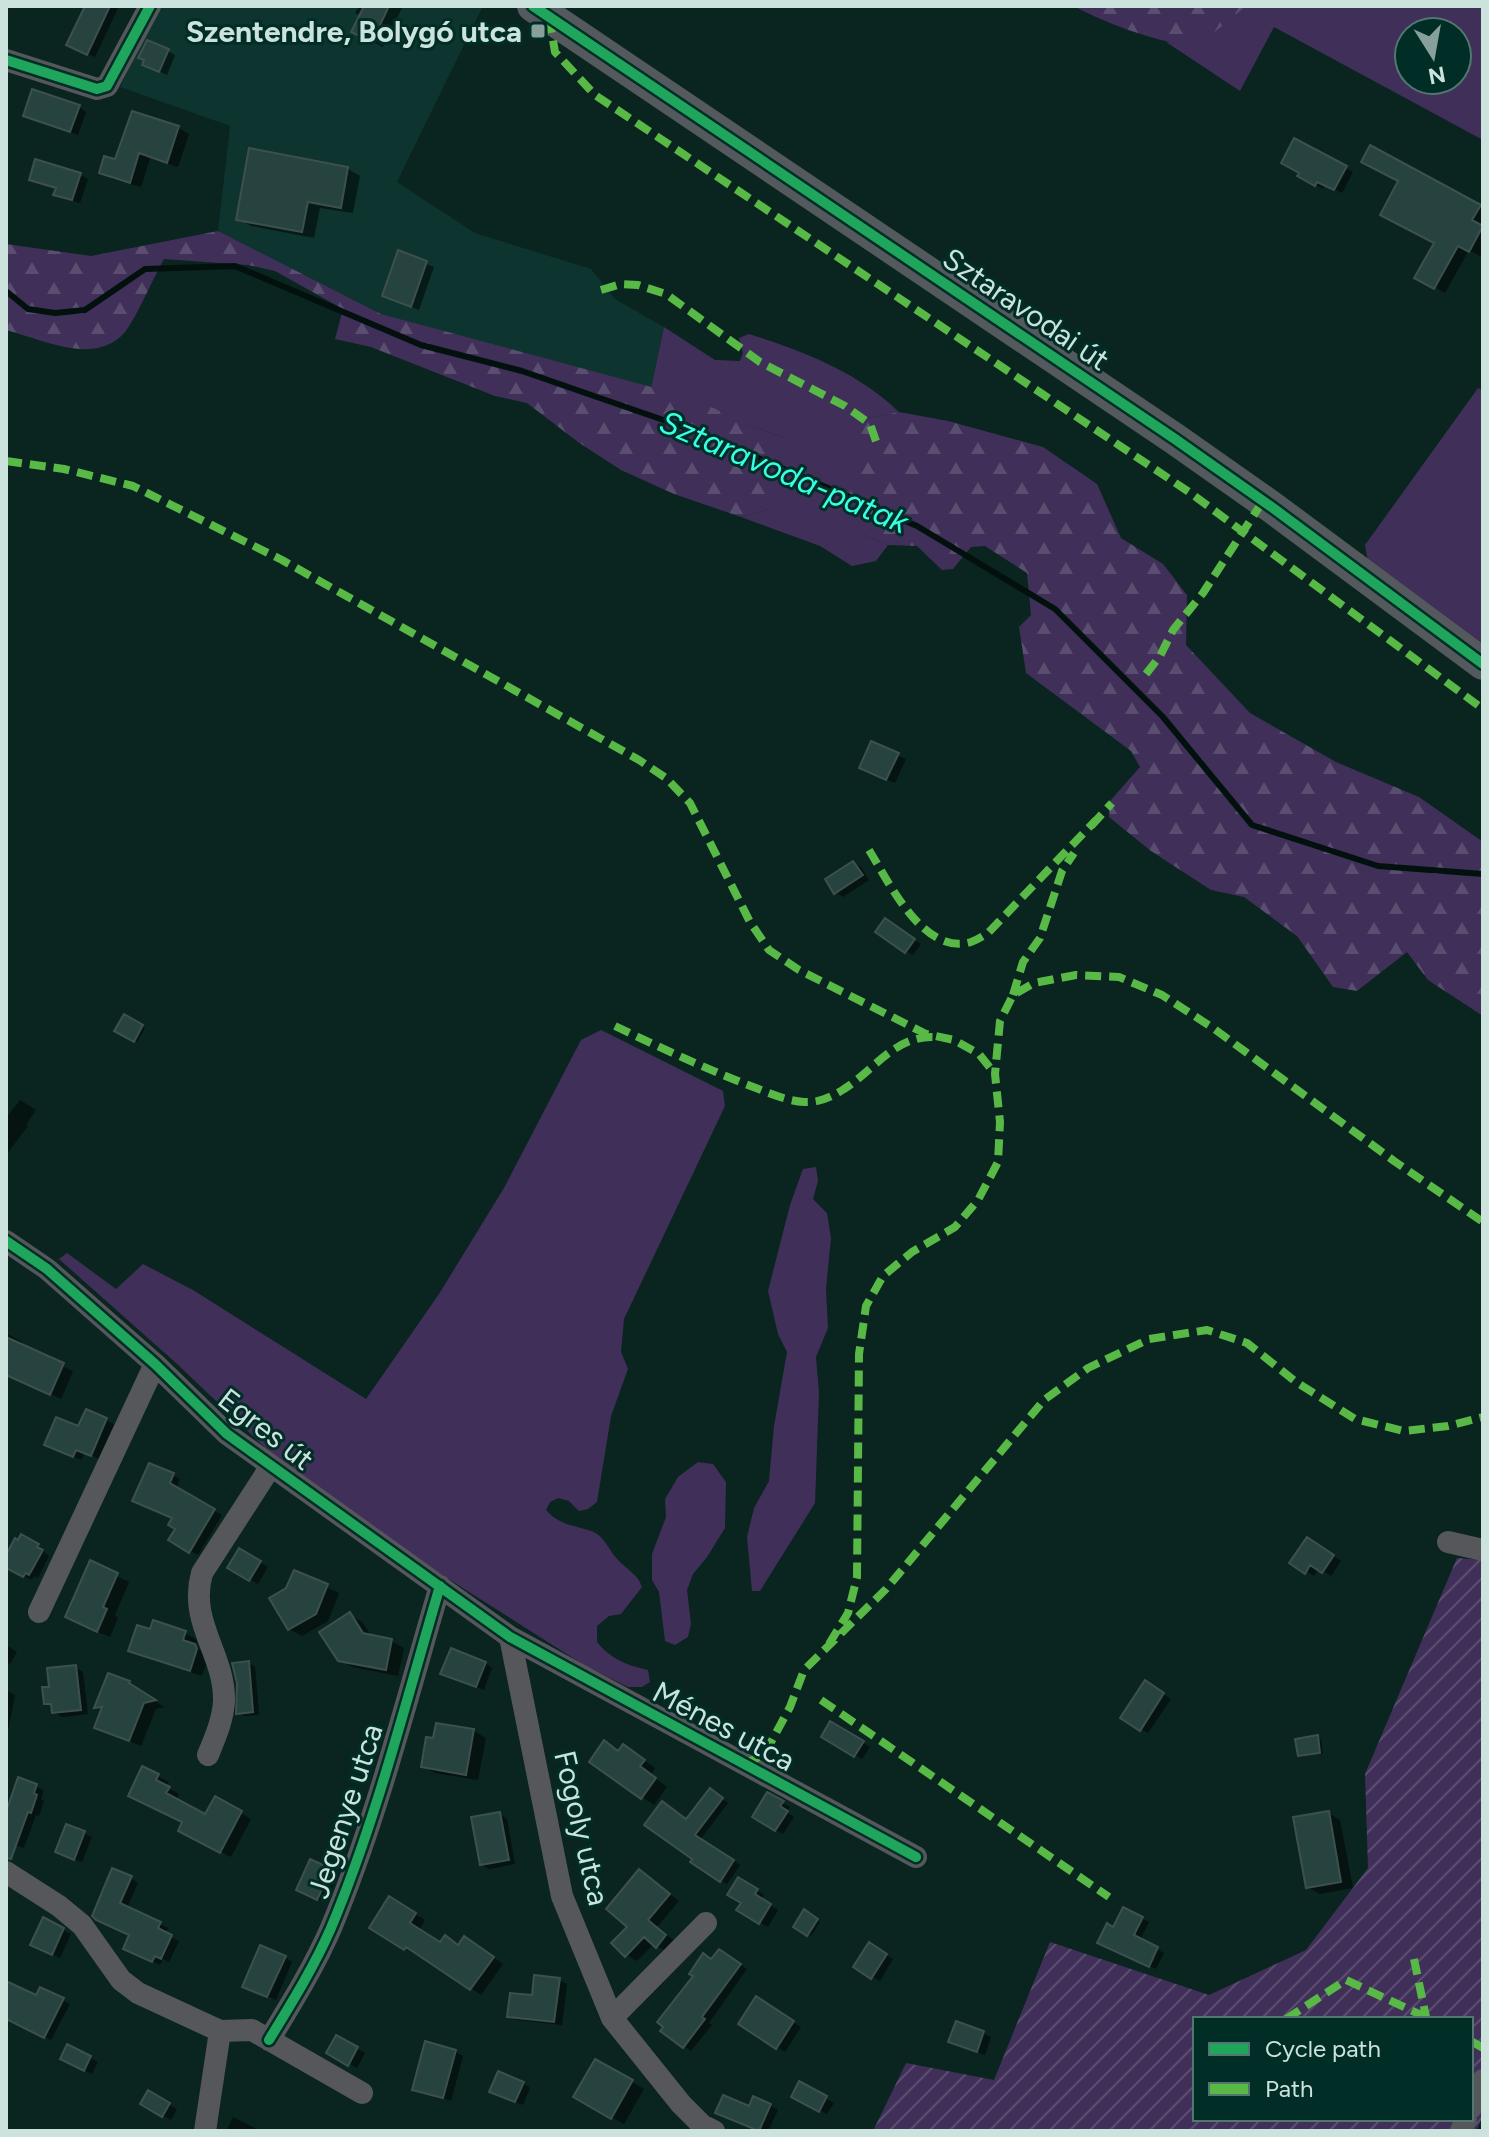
<svg xmlns="http://www.w3.org/2000/svg" width="1489" height="2137" viewBox="0 0 1489 2137" font-family="Figtree,sans-serif">
<style>
.built{fill:#0d342e}
.grass{fill:#403059;fill-rule:evenodd}
.forest{fill:url(#forest-firs)}
.garden{fill:url(#garden-furrows);fill-rule:evenodd}
.shadow{fill:#0007}
.lines{fill:none;stroke-linecap:round;stroke-linejoin:round}
.stream{stroke:#02110e;stroke-width:6}
.building{fill:#274340;stroke:#3d504d;stroke-width:2}
.street{stroke:#55575b;stroke-width:22}
.secondary{stroke:#53595c;stroke-width:32}
.quiet{stroke:#58b947;stroke-width:8;stroke-dasharray:16 8;stroke-linecap:butt}
.cycleway-casing{stroke:#002e27;stroke-width:15}
.cycleway{stroke:#20a55d;stroke-width:10}
.poi-dot{fill:#88a09b;stroke:#002e27;stroke-width:3}
.labels{text-anchor:middle;dominant-baseline:central;stroke-width:6;stroke-linejoin:round;paint-order:stroke}
.poi-label{font-size:30px;font-weight:bold;fill:#cce2dd;stroke:#002e27;text-anchor:end}
.street-label{font-size:30px;fill:#cce2dd;stroke:#002e27}
.water-label{font-size:32px;font-style:italic;fill:#38ffe4;stroke:#002e27}
</style>
<defs>
<pattern id="forest-firs" width="22" height="20" patternUnits="userSpaceOnUse" patternTransform="scale(2)"><rect width="22" height="20" fill="#403059"/><path d="M5 1l3.5 6h-7zM16 11l3.5 6h-7z" fill="#5a4e70"/></pattern>
<pattern id="garden-furrows" width="10" height="10" patternUnits="userSpaceOnUse" patternTransform="scale(2)"><rect width="10" height="10" fill="#403059"/><path d="M-1 1l2-2M0 10L10 0M9 11l2-2" fill="none" stroke="#5a4e70"/></pattern>
</defs>
<rect width="100%" height="100%" fill="#0a2420"/>
<!-- built -->
<path class="built" d="M 160,6 L 483,6 L 397,182 L 475,233 L 591,269 L 615,299 L 664,327 L 651,388 L 381,314 L 218,231 L 230,126 L 120,87 Z"/>
<!-- grass -->
<path class="grass" d="M 1246,6 L 1483,6 L 1483,140 L 1274,27 L 1240,91 L 1166,42 L 1197,43 ZM 1409,32 L 1457,32 L 1457,80 L 1409,80 Z
M 664,327 L 715,360 L 740,361 L 743,353 L 739,338 L 749,334 C 803,351 858,372 899,412 L 867,418 L 860,533 L 888,545 L 876,561 L 852,566 L 820,546 L 741,517 L 772,508 L 787,439 L 651,388 Z
M 1478,388 L 1483,390 L 1483,650 L 1368,562 L 1365,545 Z
M 601,1030 L 723,1091 L 725,1106 L 624,1319 L 621,1352 L 628,1369 L 611,1416 L 597,1502 L 588,1509 L 579,1511 L 569,1501 L 558,1498 L 550,1502 L 546,1510 C 559,1525 573,1525 591,1531 C 605,1536 608,1549 617,1559 C 626,1569 638,1574 642,1587 L 621,1614 L 609,1616 L 597,1626 L 597,1642 C 611,1659 626,1665 648,1670 L 650,1682 L 642,1687 L 628,1687 L 584,1665 L 425,1564 L 277,1459 L 176,1363 L 59,1259 L 67,1253 L 116,1289 L 143,1264 L 193,1290 L 366,1399 L 439,1294 L 504,1188 L 581,1040 Z
M 816,1167 L 818,1181 L 813,1199 L 827,1213 L 831,1238 L 826,1289 L 828,1328 L 816,1357 L 819,1393 L 815,1503 L 760,1591 L 752,1591 L 747,1537 L 754,1508 L 769,1481 L 774,1426 L 787,1352 L 778,1334 L 768,1291 L 790,1205 L 803,1169 Z
M 698,1462 L 713,1464 L 726,1482 L 725,1528 L 707,1557 L 693,1574 L 687,1590 L 691,1624 L 688,1637 L 675,1645 L 665,1641 L 659,1592 L 652,1580 L 652,1554 L 666,1517 L 665,1499 L 678,1477 Z"/>
<!-- forest -->
<path class="forest" d="M 1074,6 L 1246,6 C 1236,14 1207,40 1197,43 C 1172,50 1096,19 1074,6 Z
M 218,231 L 381,314 L 692,398 L 747,424 L 787,439 L 797,465 L 772,508 L 741,517 L 674,494 L 621,470 L 578,442 L 527,403 L 495,396 L 371,347 L 335,339 L 343,309 L 275,271 L 248,265 L 164,259 C 153,278 137,317 125,332 C 95,367 42,339 6,330 L 6,244 L 91,256 Z
M 899,412 L 948,421 L 1043,447 L 1097,484 L 1121,538 L 1163,564 L 1187,595 L 1186,645 L 1250,713 L 1336,762 L 1419,797 L 1483,842 L 1483,1016 L 1428,980 L 1407,952 L 1357,991 L 1333,987 L 1297,936 L 1244,897 L 1211,890 L 1151,851 L 1109,817 L 1110,801 L 1140,767 L 1131,751 L 1026,673 L 1019,627 L 1031,615 L 1027,573 L 985,546 L 971,547 L 953,569 L 942,570 L 917,546 L 888,545 L 860,533 L 849,510 L 853,455 L 867,418 Z"/>
<!-- garden -->
<path class="garden" d="M 1457,1558 L 1483,1560 L 1483,2116 L 1476,2131 L 873,2131 L 906,2063 L 994,2080 L 1050,1942 L 1209,1995 L 1306,1950 L 1368,1868 L 1365,1774 ZM 1195,2019 L 1471,2019 L 1471,2119 L 1195,2119 Z"/>
<!-- shadow -->
<path class="shadow" d="M 87,6 L 119,6 L 95,57 L 76,49 Z
M 359,6 L 403,6 L 383,47 L 365,38 L 361,16 L 355,13 Z
M 168,51 L 175,55 L 167,75 L 152,68 Z
M 79,107 L 86,112 L 78,135 L 25,115 Z
M 178,128 L 189,134 L 178,167 L 150,158 L 141,187 L 112,179 L 101,172 Z
M 1295,141 L 1353,172 L 1342,193 L 1325,184 L 1323,189 L 1299,176 Z
M 1371,147 L 1483,208 L 1483,251 L 1480,256 L 1469,250 L 1445,293 L 1417,277 L 1437,243 L 1400,180 Z
M 250,151 L 348,169 L 360,176 L 353,213 L 320,208 L 314,238 L 251,226 L 239,219 Z
M 80,175 L 88,179 L 80,203 L 63,198 L 56,194 L 57,189 L 31,179 Z
M 399,253 L 434,267 L 419,310 L 384,296 Z
M 872,743 L 906,759 L 895,783 L 869,772 Z
M 853,863 L 861,867 L 869,880 L 843,897 L 836,892 Z
M 893,925 L 921,944 L 913,955 L 906,951 Z
M 125,1017 L 145,1028 L 137,1042 L 117,1031 Z
M 20,1100 L 36,1110 L 26,1125 L 28,1126 L 6,1155 L 6,1118 Z
M 6,1333 L 22,1342 L 20,1346 L 73,1371 L 61,1399 L 6,1373 Z
M 87,1412 L 114,1424 L 99,1459 L 85,1452 L 81,1460 L 54,1448 L 79,1429 Z
M 150,1465 L 180,1479 L 176,1489 L 222,1515 L 198,1555 L 171,1540 L 178,1528 Z
M 22,1537 L 45,1550 L 44,1552 L 49,1556 L 38,1578 L 34,1576 L 32,1580 L 11,1569 L 6,1562 Z
M 1315,1544 L 1341,1561 L 1331,1576 L 1319,1568 L 1314,1576 L 1292,1562 Z
M 240,1551 L 268,1567 L 258,1584 L 230,1568 Z
M 91,1563 L 129,1582 L 115,1615 L 118,1618 L 110,1637 L 79,1624 Z
M 295,1573 L 339,1593 L 328,1621 L 302,1636 L 289,1629 L 288,1589 Z
M 350,1615 L 362,1622 L 372,1637 L 391,1641 L 404,1648 L 398,1676 L 352,1667 L 339,1659 Z
M 151,1632 L 185,1633 L 197,1640 L 195,1646 L 209,1656 L 202,1676 L 143,1657 L 131,1650 Z
M 6,1645 L 17,1652 L 10,1664 L 6,1662 Z
M 248,1663 L 255,1667 L 259,1715 L 245,1716 L 238,1713 Z
M 485,1663 L 492,1668 L 484,1690 L 451,1677 Z
M 75,1667 L 83,1672 L 88,1714 L 62,1717 L 54,1712 Z
M 1145,1682 L 1171,1699 L 1148,1733 L 1123,1718 Z
M 129,1683 L 164,1707 L 156,1709 L 141,1746 L 97,1727 L 103,1711 L 97,1707 Z
M 6,1690 L 15,1695 L 8,1731 L 6,1730 Z
M 831,1724 L 870,1747 L 862,1759 L 824,1736 Z
M 474,1731 L 486,1738 L 478,1780 L 435,1773 L 423,1766 Z
M 1317,1737 L 1321,1739 L 1323,1754 L 1300,1755 Z
M 619,1752 L 635,1754 L 655,1768 L 651,1775 L 667,1787 L 654,1805 L 591,1761 Z
M 143,1769 L 169,1782 L 166,1787 L 179,1794 L 176,1801 L 206,1816 L 216,1799 L 251,1819 L 231,1857 L 180,1830 L 185,1822 Z
M 19,1780 L 44,1790 L 41,1799 L 44,1801 L 39,1816 L 36,1815 L 24,1848 L 6,1842 L 6,1814 Z
M 717,1795 L 728,1803 L 700,1840 L 740,1865 L 727,1884 L 692,1862 L 687,1821 Z
M 768,1795 L 790,1807 L 787,1812 L 794,1817 L 783,1834 L 754,1816 Z
M 1328,1813 L 1340,1820 L 1353,1888 L 1320,1894 L 1307,1887 Z
M 499,1814 L 507,1819 L 515,1864 L 489,1869 L 481,1864 Z
M 84,1833 L 92,1837 L 82,1862 L 65,1856 Z
M 331,1871 L 338,1875 L 326,1902 L 306,1893 Z
M 640,1871 L 679,1901 L 657,1927 L 676,1942 L 667,1952 L 654,1944 L 637,1961 L 627,1955 Z
M 131,1878 L 138,1883 L 127,1908 L 168,1928 L 165,1934 L 179,1941 L 169,1962 L 163,1959 L 160,1965 L 133,1952 L 132,1935 L 106,1924 Z
M 739,1880 L 764,1895 L 761,1900 L 778,1910 L 768,1927 L 739,1910 L 743,1903 Z
M 390,1899 L 425,1920 L 419,1930 L 441,1944 L 459,1947 L 475,1945 L 503,1964 L 481,1995 L 417,1951 L 415,1954 L 372,1927 Z
M 1124,1910 L 1149,1922 L 1140,1940 L 1164,1953 L 1156,1969 L 1106,1946 Z
M 805,1912 L 820,1922 L 811,1936 L 796,1926 Z
M 44,1920 L 71,1934 L 60,1958 L 40,1948 Z
M 869,1945 L 893,1959 L 880,1981 L 856,1967 Z
M 727,1956 L 747,1969 L 709,2023 L 712,2025 L 691,2051 L 684,2046 L 666,2027 L 713,1961 Z
M 285,1957 L 292,1962 L 276,2000 L 252,1990 Z
M 559,1980 L 567,1984 L 562,2025 L 517,2020 L 510,2016 Z
M 6,1983 L 37,1997 L 41,1989 L 70,2004 L 51,2040 L 6,2018 Z
M 756,1999 L 801,2027 L 785,2052 L 740,2023 Z
M 957,2023 L 991,2037 L 985,2055 L 951,2041 Z
M 337,2037 L 365,2053 L 357,2068 L 329,2052 Z
M 68,2047 L 98,2062 L 92,2074 L 70,2063 Z
M 455,2052 L 463,2056 L 451,2101 L 414,2089 Z
M 596,2061 L 644,2089 L 624,2124 L 575,2097 Z
M 523,2083 L 530,2088 L 523,2105 L 500,2096 Z
M 800,2084 L 834,2103 L 827,2114 L 793,2096 Z
M 148,2093 L 177,2109 L 171,2120 L 142,2103 Z
M 770,2105 L 778,2110 L 768,2131 L 759,2131 L 725,2116 Z
M 233,2117 L 261,2131 L 226,2131 Z"/>
<g class="lines">
<!-- stream -->
<path class="stream" d="M 6,291 L 28,309 L 55,313 L 85,310 L 145,269 L 235,266 L 421,345 L 522,371 L 695,431 L 917,526 L 1055,609 L 1163,717 L 1252,825 L 1378,866 L 1483,874"/>
</g>
<!-- building -->
<path class="building" d="M 85,6 L 110,6 L 87,55 L 66,45 Z
M 364,6 L 389,6 L 372,42 L 351,32 Z
M 147,40 L 169,49 L 159,72 L 142,65 L 144,60 L 138,58 Z
M 32,89 L 80,105 L 70,132 L 23,116 Z
M 132,111 L 179,126 L 167,163 L 139,153 L 130,183 L 99,173 L 104,156 L 115,159 Z
M 1294,138 L 1347,166 L 1334,190 L 1317,182 L 1315,186 L 1297,176 L 1299,173 L 1281,163 Z
M 1370,145 L 1481,205 L 1472,220 L 1483,226 L 1469,252 L 1458,246 L 1434,289 L 1414,278 L 1434,243 L 1380,215 L 1398,181 L 1361,162 Z
M 249,148 L 348,167 L 341,208 L 308,202 L 302,232 L 236,220 Z
M 35,159 L 81,173 L 72,200 L 53,195 L 56,188 L 29,180 Z
M 398,250 L 427,261 L 411,307 L 382,296 Z
M 871,741 L 899,753 L 886,780 L 859,768 Z
M 853,861 L 863,875 L 834,894 L 825,879 Z
M 885,918 L 915,939 L 905,953 L 875,932 Z
M 124,1014 L 143,1025 L 134,1042 L 114,1031 Z
M 6,1337 L 64,1363 L 50,1395 L 6,1375 Z
M 86,1409 L 107,1418 L 91,1456 L 76,1450 L 73,1457 L 44,1445 L 56,1417 L 78,1426 Z
M 149,1463 L 174,1473 L 170,1483 L 215,1509 L 189,1553 L 168,1540 L 175,1529 L 168,1525 L 172,1518 L 132,1501 Z
M 21,1534 L 39,1544 L 37,1547 L 43,1550 L 29,1575 L 26,1573 L 23,1577 L 6,1568 L 6,1555 L 15,1538 L 18,1540 Z
M 1307,1537 L 1334,1555 L 1322,1573 L 1310,1565 L 1305,1574 L 1289,1563 Z
M 239,1548 L 261,1561 L 249,1581 L 227,1568 Z
M 90,1560 L 118,1573 L 103,1607 L 107,1609 L 97,1632 L 65,1617 Z
M 294,1570 L 328,1584 L 316,1614 L 288,1630 L 269,1598 L 286,1588 Z
M 350,1612 L 363,1633 L 392,1639 L 386,1670 L 338,1661 L 319,1632 Z
M 153,1620 L 186,1631 L 183,1640 L 195,1644 L 197,1649 L 190,1671 L 128,1651 L 137,1625 L 150,1629 Z
M 451,1648 L 486,1662 L 476,1687 L 440,1674 Z
M 249,1661 L 253,1712 L 236,1714 L 237,1683 L 232,1663 Z
M 76,1665 L 81,1710 L 52,1713 L 51,1704 L 44,1704 L 42,1687 L 49,1687 L 47,1668 Z
M 108,1673 L 130,1681 L 129,1683 L 156,1700 L 144,1703 L 129,1741 L 94,1728 L 102,1707 L 94,1708 Z
M 1145,1680 L 1164,1693 L 1140,1731 L 1120,1718 Z
M 830,1721 L 864,1741 L 854,1757 L 821,1737 Z
M 436,1723 L 474,1729 L 466,1775 L 421,1767 L 426,1737 L 433,1738 Z
M 1318,1735 L 1320,1753 L 1298,1756 L 1295,1739 Z
M 604,1740 L 618,1751 L 623,1744 L 645,1760 L 640,1766 L 656,1778 L 641,1799 L 589,1762 Z
M 142,1766 L 159,1774 L 156,1780 L 170,1787 L 166,1793 L 205,1814 L 215,1796 L 242,1811 L 220,1853 L 178,1831 L 182,1822 L 128,1796 Z
M 18,1777 L 37,1784 L 34,1793 L 37,1795 L 31,1813 L 28,1812 L 11,1859 L 6,1858 L 6,1812 Z
M 710,1788 L 723,1798 L 695,1835 L 734,1860 L 720,1882 L 690,1862 L 692,1859 L 644,1825 L 662,1801 L 686,1819 Z
M 767,1792 L 784,1801 L 780,1806 L 788,1811 L 775,1831 L 752,1817 Z
M 1329,1811 L 1341,1882 L 1306,1888 L 1293,1817 Z
M 500,1812 L 509,1860 L 480,1865 L 471,1817 Z
M 66,1824 L 85,1831 L 74,1860 L 55,1852 Z
M 310,1859 L 332,1869 L 317,1900 L 296,1890 Z
M 112,1868 L 132,1876 L 120,1903 L 161,1922 L 158,1928 L 172,1935 L 161,1959 L 155,1956 L 152,1962 L 123,1949 L 129,1935 L 96,1920 L 92,1916 Z
M 639,1869 L 670,1894 L 648,1920 L 666,1935 L 656,1948 L 644,1937 L 625,1957 L 611,1943 L 627,1927 L 606,1909 Z
M 738,1877 L 758,1889 L 755,1894 L 771,1904 L 759,1924 L 736,1910 L 741,1903 L 727,1895 Z
M 389,1896 L 416,1913 L 410,1923 L 440,1942 L 445,1935 L 458,1945 L 464,1936 L 494,1957 L 470,1990 L 406,1947 L 404,1950 L 369,1928 Z
M 1123,1907 L 1143,1917 L 1134,1935 L 1158,1947 L 1149,1967 L 1097,1943 L 1107,1923 L 1113,1927 Z
M 804,1909 L 818,1919 L 807,1936 L 793,1927 Z
M 43,1917 L 64,1928 L 52,1955 L 30,1945 Z
M 869,1942 L 887,1954 L 871,1979 L 853,1967 Z
M 260,1945 L 286,1956 L 267,1997 L 242,1987 Z
M 719,1949 L 741,1964 L 702,2017 L 705,2019 L 683,2048 L 660,2031 L 663,2027 L 657,2022 L 693,1976 L 689,1974 L 703,1953 L 711,1959 Z
M 534,1975 L 560,1978 L 554,2022 L 507,2017 L 510,1993 L 532,1995 Z
M 6,1981 L 36,1995 L 40,1987 L 64,1998 L 44,2038 L 6,2019 Z
M 756,1996 L 794,2021 L 776,2049 L 738,2024 Z
M 956,2021 L 984,2031 L 977,2052 L 948,2042 Z
M 336,2035 L 358,2047 L 348,2066 L 326,2053 Z
M 425,2041 L 456,2050 L 443,2098 L 412,2090 Z
M 67,2044 L 91,2056 L 84,2071 L 60,2059 Z
M 595,2059 L 633,2080 L 611,2119 L 573,2097 Z
M 498,2071 L 524,2082 L 515,2102 L 489,2092 Z
M 799,2081 L 827,2096 L 819,2112 L 791,2097 Z
M 148,2090 L 170,2103 L 162,2117 L 140,2104 Z
M 723,2095 L 749,2106 L 753,2096 L 771,2104 L 759,2131 L 715,2113 Z"/>
<g class="lines">
<!-- street -->
<path class="street" d="M 6,60 L 97,89 L 107,86 L 150,6
M 6,1241 L 47,1269 L 155,1364 L 227,1434 L 510,1637 L 916,1857
M 1448,1542 L 1483,1550
M 39,1612 L 155,1364
M 510,1637 L 562,1896 L 612,2018 L 681,2104 L 702,2125 L 714,2131
M 208,1755 C 215,1738 223,1720 224,1701 C 225,1654 188,1623 202,1573 L 271,1466
M 6,1872 L 59,1906 L 82,1925 L 121,1980 L 138,1993 L 220,2031 L 252,2030 L 362,2093
M 612,2018 L 706,1923
M 269,2040 C 291,2004 314,1967 331,1928 C 377,1818 406,1701 440,1586
M 1471,2108 L 1483,2080
M 205,2131 L 220,2031
M 1461,2131 L 1466,2119"/>
<!-- secondary -->
<path class="secondary" d="M 533,6 L 1175,439 L 1273,508 L 1483,664"/>
<!-- quiet -->
<path class="quiet" d="M 549,17 L 555,52 L 595,95 L 1189,492 L 1483,709
M 601,290 L 621,284 L 638,285 L 666,294 L 760,362 L 845,406 L 870,424 L 877,444
M 6,461 L 64,469 L 133,486 L 282,560 L 639,760 L 666,778 L 690,803 L 750,922 L 769,950 L 799,970 L 926,1034 L 954,1040 L 979,1054 L 995,1074
M 1146,674 L 1160,656 L 1173,630 L 1203,593 L 1263,501
M 1091,826 L 1112,803
M 869,850 C 889,882 923,956 971,942 C 977,940 983,936 988,933 L 1096,820
M 1013,995 L 1023,962 L 1040,938 L 1062,871 L 1074,853
M 615,1026 C 661,1048 708,1070 756,1088 C 771,1094 788,1101 804,1102 C 819,1103 832,1097 844,1089 C 874,1070 895,1036 933,1037
M 829,1644 L 848,1613 L 857,1577 L 859,1354 L 866,1306 L 883,1276 L 912,1252 L 955,1227 L 978,1200 L 998,1162 L 1000,1122 L 995,1074 L 1000,1021 L 1013,995 L 1034,983 L 1076,975 L 1119,977 L 1162,995 L 1213,1028 L 1394,1161 L 1483,1222
M 821,1700 L 1109,1897
M 744,1764 L 764,1755 L 790,1707 L 804,1670 L 886,1589 L 1044,1400 L 1088,1368 L 1149,1339 L 1207,1330 L 1247,1343 L 1296,1382 L 1355,1419 L 1404,1431 L 1448,1426 L 1483,1417
M 1414,1959 L 1426,2017
M 1286,2019 L 1346,1980 L 1430,2019
M 1471,2041 L 1483,2048"/>
<!-- cycleway casing -->
<g class="cycleway-casing">
<path id="cycleway" d="M 533,6 L 1175,439 L 1273,508 L 1483,664
M 6,60 L 97,89 L 107,86 L 150,6
M 6,1241 L 47,1269 L 155,1364 L 227,1434 L 510,1637 L 916,1857
M 269,2040 C 291,2004 314,1967 331,1928 C 377,1818 406,1701 440,1586"/>
</g>
<!-- cycleway -->
<use href="#cycleway" class="cycleway"/>
</g>
<!-- markers -->
<rect class="poi-dot" x="530" y="23" width="16" height="16" rx="4"/>
<g class="labels">
<!-- poi labels -->
<g class="poi-label">
<text x="522" y="31">Szentendre, Bolygó utca</text>
</g>
<!-- street labels -->
<g class="street-label">
<text transform="translate(1026 309) rotate(34)">Sztaravodai út</text>
<text transform="translate(266 1429) rotate(38)">Egres út</text>
<text transform="translate(724 1726) rotate(28)">Ménes utca</text>
<text transform="translate(345 1811) rotate(-72)">Jegenye utca</text>
<text transform="translate(582 1828) rotate(77)">Fogoly utca</text>
</g>
<!-- water labels -->
<g class="water-label">
<text transform="translate(784 472) rotate(23)">Sztaravoda-patak</text>
</g>
</g>
<!-- border -->
<rect width="1489" height="2137" fill="none" stroke="#cce2dd" stroke-width="16"/>
<!-- legend -->
<rect x="1193" y="2017" width="280" height="104" fill="#002e27" stroke="#527670" stroke-width="2"/>
<rect x="1209" y="2043" width="40" height="12" fill="#20a55d" stroke="#527670" stroke-width="2"/>
<text x="1265" y="2057" font-size="24" fill="#cce2dd">Cycle path</text>
<rect x="1209" y="2083" width="40" height="12" fill="#58b947" stroke="#527670" stroke-width="2"/>
<text x="1265" y="2097" font-size="24" fill="#cce2dd">Path</text>
<!-- north arrow -->
<g transform="translate(1433 56) rotate(169)"><circle r="38" fill="#002e27" stroke="#527670" stroke-width="2"/>
<path d="M0-6L14 30L0 20L-14 30Z" fill="#88a09b"/>
<text y="-12" font-size="22" font-weight="bold" text-anchor="middle" fill="#cce2dd">N</text>
</g>
</svg>
